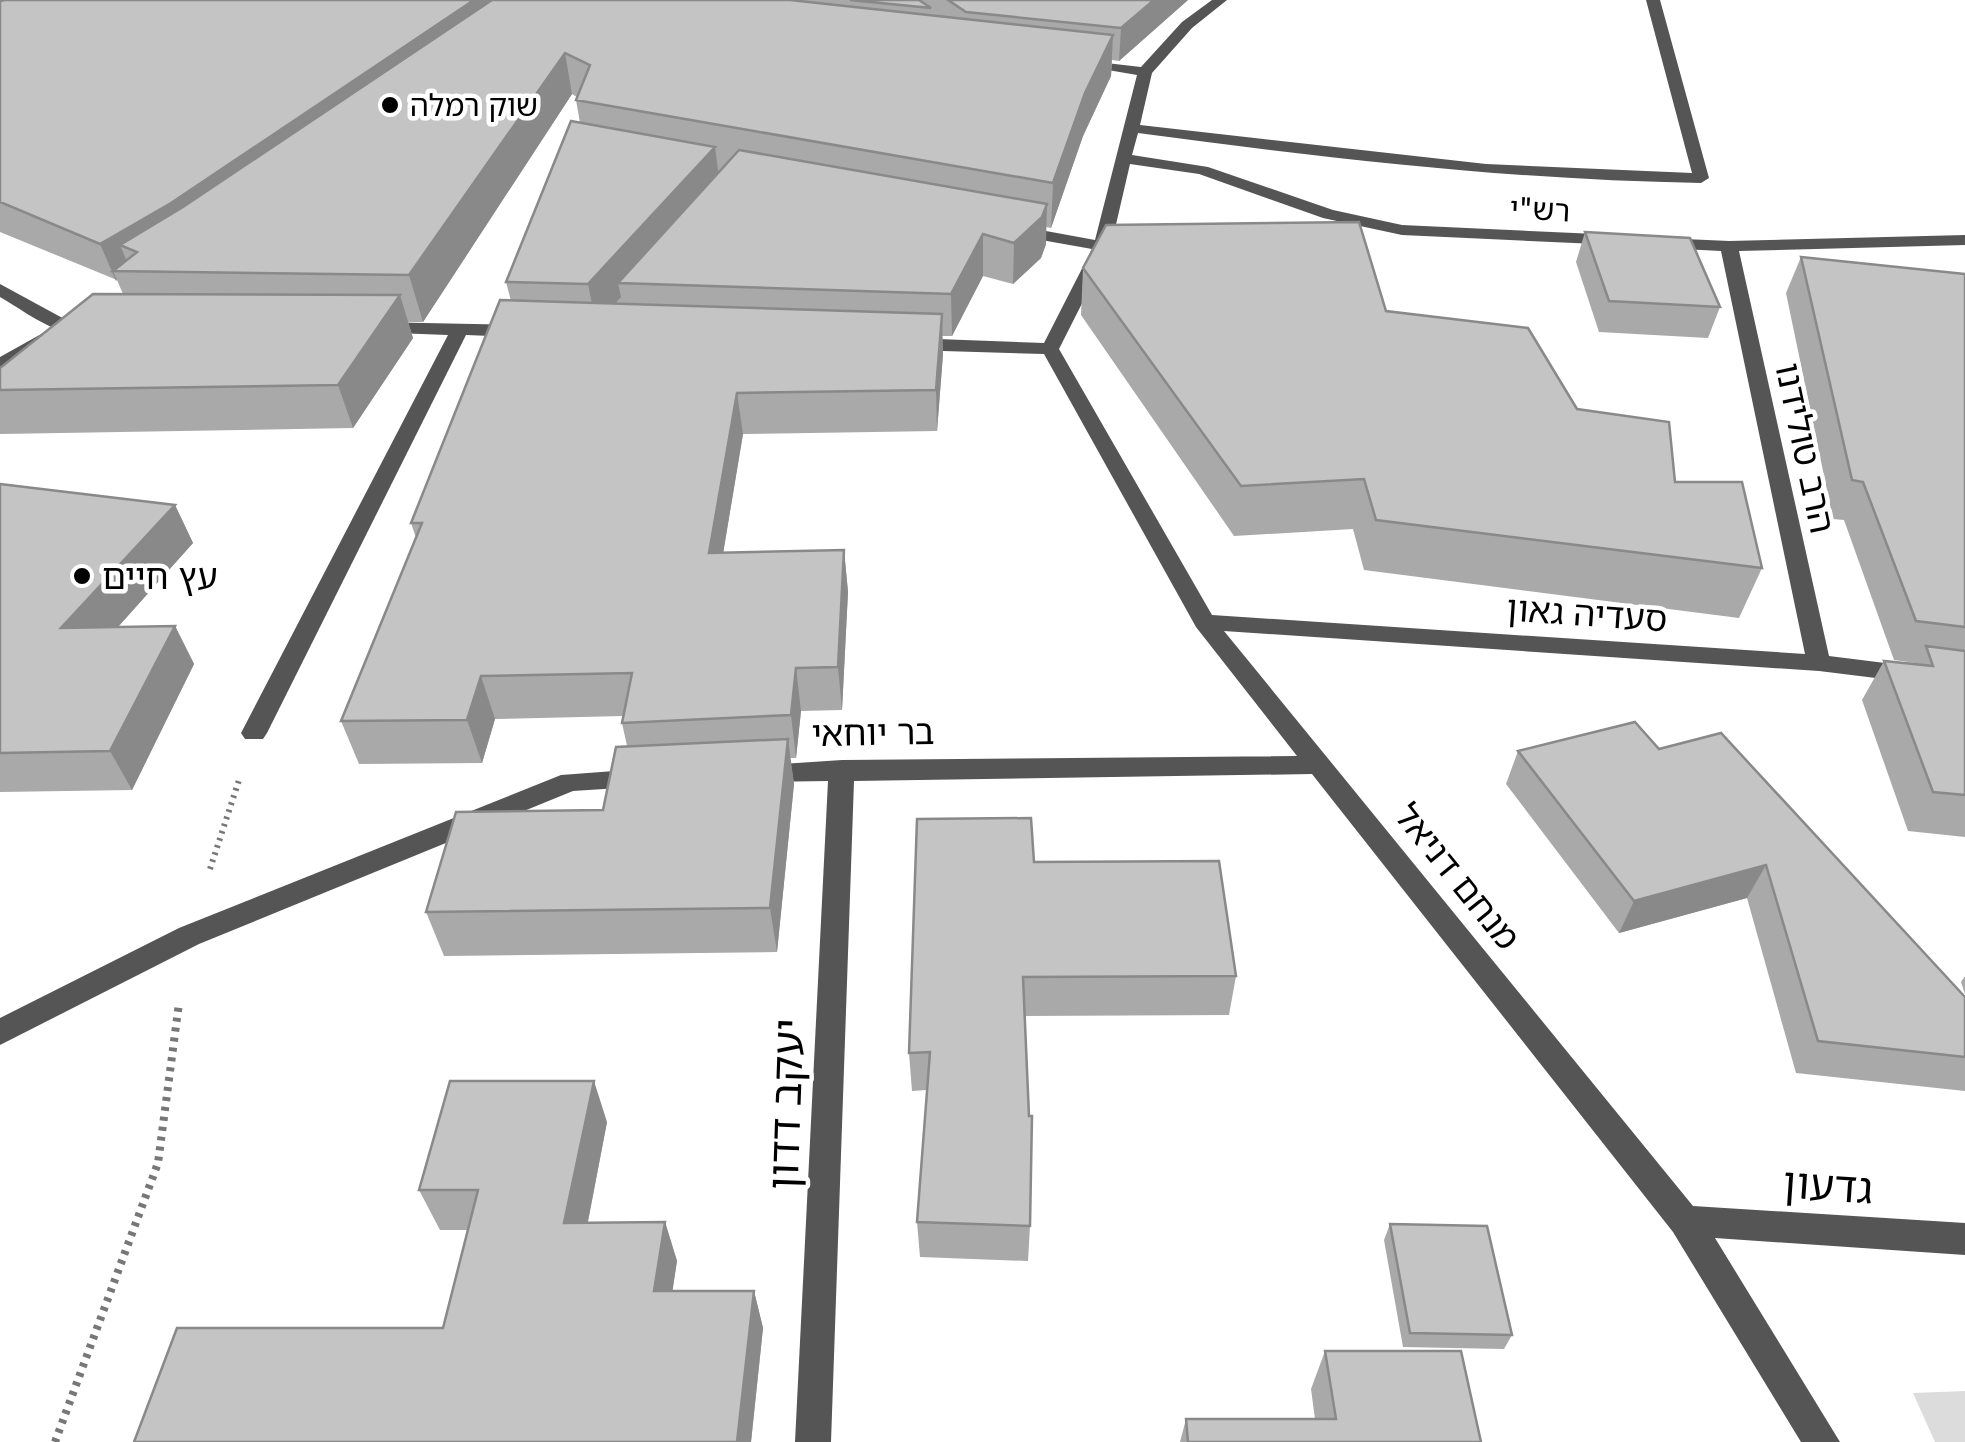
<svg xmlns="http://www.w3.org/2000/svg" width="1965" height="1442" viewBox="0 0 1965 1442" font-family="Inter,'Noto Sans Hebrew',sans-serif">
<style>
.green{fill:#dcdcdc}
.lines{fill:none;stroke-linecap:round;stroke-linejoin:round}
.path-far1{stroke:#777;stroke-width:6;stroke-dasharray:2.5 5;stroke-linecap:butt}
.path{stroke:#777;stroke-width:8;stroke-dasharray:4 6;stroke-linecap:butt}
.minor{fill:#555;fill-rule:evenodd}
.wall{fill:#a9a9a9}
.shaded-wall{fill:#898989}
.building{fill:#c4c4c4;stroke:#898989;stroke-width:2.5}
.poi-dot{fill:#000;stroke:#fff;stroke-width:4}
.labels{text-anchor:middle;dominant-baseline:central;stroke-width:9;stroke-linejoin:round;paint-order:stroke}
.far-poi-label{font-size:30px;fill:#000;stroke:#fff;text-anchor:start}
.far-street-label{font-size:30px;fill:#000;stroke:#fff}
.street-label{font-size:35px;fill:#000;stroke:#fff}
.poi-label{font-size:35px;fill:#000;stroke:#fff;text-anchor:start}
.near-street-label{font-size:42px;fill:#000;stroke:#fff}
</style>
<rect width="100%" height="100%" fill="#fff"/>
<!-- green -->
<path class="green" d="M 1965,1391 L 1965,1442 L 1935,1442 L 1913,1393 Z"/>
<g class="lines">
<!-- path-far1 -->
<path class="path-far1" d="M 210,869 L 240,777"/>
<!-- path -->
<path class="path" d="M 55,1442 L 158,1163 L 179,1003"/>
<!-- minor -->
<path class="minor" d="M 1212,0 L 1227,0 L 1192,28 L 1152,73 L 1140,125 L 1486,164 L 1692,173 L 1646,0 L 1660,0 L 1709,178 L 1701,183 C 1512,180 1325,158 1138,133 L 1132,155 L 1208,167 L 1333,210 L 1402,225 L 1618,235 L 1627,240 L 1618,245 L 1402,235 L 1323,218 L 1199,174 L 1130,164 L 1111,246 L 1059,349 L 1212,615 L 1805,654 L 1721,251 L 1662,248 L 1653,243 L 1662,238 L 1729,241 L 1965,235 L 1965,245 L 1739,251 L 1829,656 L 1965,673 L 1965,689 L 1819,671 L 1224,631 L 1693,1206 L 1965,1223 L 1965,1255 L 1715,1238 L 1840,1442 L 1801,1442 L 1673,1232 L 1312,774 L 854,781 L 831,1442 L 795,1442 L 828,781 L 761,782 L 752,780 L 748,773 L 752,766 L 842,760 L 1297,756 L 1196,627 L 1044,354 L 910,350 L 901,344 L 910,338 L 1044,343 L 1092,249 L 1013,235 L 1005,230 L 1013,225 L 1095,240 L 1137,75 L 1073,64 L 1080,60 L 1141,67 L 1182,22 Z
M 0,284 L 68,321 L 90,321 L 99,327 C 71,349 25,311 0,297 Z
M 375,322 L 520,325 L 529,331 L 520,337 L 466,335 L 267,733 L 263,739 L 245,739 L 241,733 L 448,335 L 368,332 L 368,324 Z
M 43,333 L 50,335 L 50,343 L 0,371 L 0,357 Z
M 641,769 L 650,772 L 654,779 L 650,786 L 573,791 L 199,944 L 0,1045 L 0,1018 L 179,928 L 561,775 Z"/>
</g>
<!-- wall -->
<path class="wall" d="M 0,0 L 1188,0 L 1119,61 L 1112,60 L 1111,76 L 1083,136 L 1051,228 L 1046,227 L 1046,244 L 1041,258 L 1013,284 L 983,276 L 952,336 L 942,336 L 943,354 L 937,431 L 743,434 L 723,553 L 844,550 L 848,592 L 842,710 L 801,711 L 796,758 L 790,758 L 794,784 L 777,952 L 444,956 L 426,912 L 603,810 L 627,746 L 622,723 L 623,716 L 495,719 L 482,763 L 359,764 L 341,721 L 416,538 L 411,523 L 511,301 L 506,282 L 580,123 L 576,100 L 577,97 L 572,94 L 423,322 L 408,322 L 413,338 L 353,428 L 0,434 L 0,390 L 123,294 L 117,280 L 0,232 Z
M 1585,232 L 1720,307 L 1708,338 L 1599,332 L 1576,262 Z
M 1801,257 L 1965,274 L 1965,837 L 1908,831 L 1862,700 L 1884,661 L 1916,663 L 1894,660 L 1844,520 L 1833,519 L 1786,293 Z
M 1083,268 L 1386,311 L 1577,409 L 1675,482 L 1762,568 L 1739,618 L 1364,570 L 1353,529 L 1234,536 L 1081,315 Z
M 0,484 L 175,505 L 193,543 L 118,627 L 175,626 L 194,664 L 132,790 L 0,792 Z
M 1659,749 L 1965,997 L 1965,1091 L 1796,1073 L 1747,898 L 1619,933 L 1506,784 L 1518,751 Z
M 1034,862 L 1236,976 L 1229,1015 L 1024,1016 L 1030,1226 L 1028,1261 L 920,1257 L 917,1222 L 927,1090 L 912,1091 L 909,1053 Z
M 1965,976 L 1965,994 L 1961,982 Z
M 607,1122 L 588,1222 L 665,1222 L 677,1261 L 672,1291 L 754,1291 L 763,1328 L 751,1442 L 134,1442 L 443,1328 L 468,1230 L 440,1230 L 419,1190 Z
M 1390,1224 L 1512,1335 L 1504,1349 L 1403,1347 L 1384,1240 Z
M 1325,1351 L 1481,1442 L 1180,1442 L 1186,1419 L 1315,1419 L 1311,1389 Z"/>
<!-- shaded-wall -->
<path class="shaded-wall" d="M 474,0 L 519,0 L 137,252 L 120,245 L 131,271 L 113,271 L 117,280 L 116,281 L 100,244 Z
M 1154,0 L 1188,0 L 1119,61 L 1121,28 Z
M 1113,35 L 1111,76 L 1083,136 L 1051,228 L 1053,183 L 1085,93 Z
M 565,53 L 572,94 L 423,322 L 409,275 Z
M 715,147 L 720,185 L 618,283 L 621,297 L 596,324 L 588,284 Z
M 1047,204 L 1046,244 L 1041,258 L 1013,284 L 1014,243 Z
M 983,234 L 983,276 L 952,336 L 951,294 Z
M 400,295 L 413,338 L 353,428 L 338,385 Z
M 942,314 L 943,354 L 937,431 L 936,390 Z
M 737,393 L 743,434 L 716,596 L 709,553 Z
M 175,505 L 193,543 L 83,666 L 61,628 Z
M 844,550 L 848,592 L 842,710 L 838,667 Z
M 175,626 L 194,664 L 132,790 L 110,751 Z
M 796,668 L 801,711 L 796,758 L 791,715 Z
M 481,676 L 495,719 L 482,763 L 467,720 Z
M 788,739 L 794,784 L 777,952 L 770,908 Z
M 1766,865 L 1747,898 L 1619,933 L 1634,901 Z
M 594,1081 L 607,1122 L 580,1262 L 564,1223 Z
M 665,1222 L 677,1261 L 667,1328 L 654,1291 Z
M 754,1291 L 763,1328 L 751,1442 L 737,1442 Z"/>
<!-- building -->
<path class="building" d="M 5,0 L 474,0 L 171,203 L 100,244 L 0,202 L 0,1 Z
M 492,0 L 790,0 L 1113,35 L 1085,93 L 1053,183 L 576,100 L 590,65 L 565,53 L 409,275 L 113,271 L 137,252 L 120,245 L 183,207 Z
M 850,0 L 919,0 L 931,8 Z
M 948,0 L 1154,0 L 1121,28 L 966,12 Z
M 571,121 L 715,147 L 588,284 L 506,282 Z
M 739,150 L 1047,204 L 1042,217 L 1014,243 L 983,234 L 951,294 L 618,283 Z
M 1359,222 L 1386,311 L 1528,328 L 1577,409 L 1669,422 L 1675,482 L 1742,482 L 1762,568 L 1376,520 L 1364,479 L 1241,486 L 1083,268 L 1106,225 Z
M 1585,232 L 1690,238 L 1720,307 L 1609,301 Z
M 1801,257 L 1965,274 L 1965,627 L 1916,621 L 1863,482 L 1852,480 Z
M 93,294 L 400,295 L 338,385 L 0,390 L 0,368 Z
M 500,300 L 942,314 L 936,390 L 737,393 L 709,553 L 844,550 L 838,667 L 796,668 L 791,715 L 622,723 L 632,673 L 481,676 L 467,720 L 341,721 L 422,523 L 411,523 Z
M 0,484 L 175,505 L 61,628 L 175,626 L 110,751 L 0,753 Z
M 1926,646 L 1965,651 L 1965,795 L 1933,792 L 1884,661 L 1933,666 Z
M 1635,722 L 1659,749 L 1721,733 L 1965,997 L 1965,1057 L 1818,1041 L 1766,865 L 1634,901 L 1518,751 Z
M 788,739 L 770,908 L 426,912 L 456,812 L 603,810 L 616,747 Z
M 1031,818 L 1034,862 L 1219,861 L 1236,976 L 1023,977 L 1029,1116 L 1032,1116 L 1030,1226 L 917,1222 L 930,1052 L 909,1053 L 917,819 Z
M 450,1081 L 594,1081 L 564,1223 L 665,1222 L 654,1291 L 754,1291 L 737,1442 L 134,1442 L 177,1328 L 443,1328 L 478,1190 L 419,1190 Z
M 1390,1224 L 1487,1226 L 1512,1335 L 1410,1333 Z
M 1325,1351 L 1461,1351 L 1481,1442 L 1188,1442 L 1186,1419 L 1336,1419 Z"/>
<!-- markers -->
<g class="poi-dot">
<circle cx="390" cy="105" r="10"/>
<circle cx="82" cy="576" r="10"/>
</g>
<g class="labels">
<!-- far-poi labels -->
<g class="far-poi-label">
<text x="410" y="105">שוק רמלה</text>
</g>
<!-- far-street labels -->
<g class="far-street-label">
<text transform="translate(1540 209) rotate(3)">רש"י</text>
</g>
<!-- street labels -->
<g class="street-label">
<text transform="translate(1806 448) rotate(78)">הרב טולידנו</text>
<text transform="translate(1587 613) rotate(4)">סעדיה גאון</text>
<text transform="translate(873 732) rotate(-1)">בר יוחאי</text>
<text transform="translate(1458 876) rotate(51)">מנחם דניאל</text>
</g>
<!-- poi labels -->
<g class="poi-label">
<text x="102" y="576">עץ חיים</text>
</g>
<!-- near-street labels -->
<g class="near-street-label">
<text transform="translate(785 1104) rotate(-88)">יעקב דדון</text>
<text transform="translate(1828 1185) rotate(4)">גדעון</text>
</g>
</g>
</svg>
